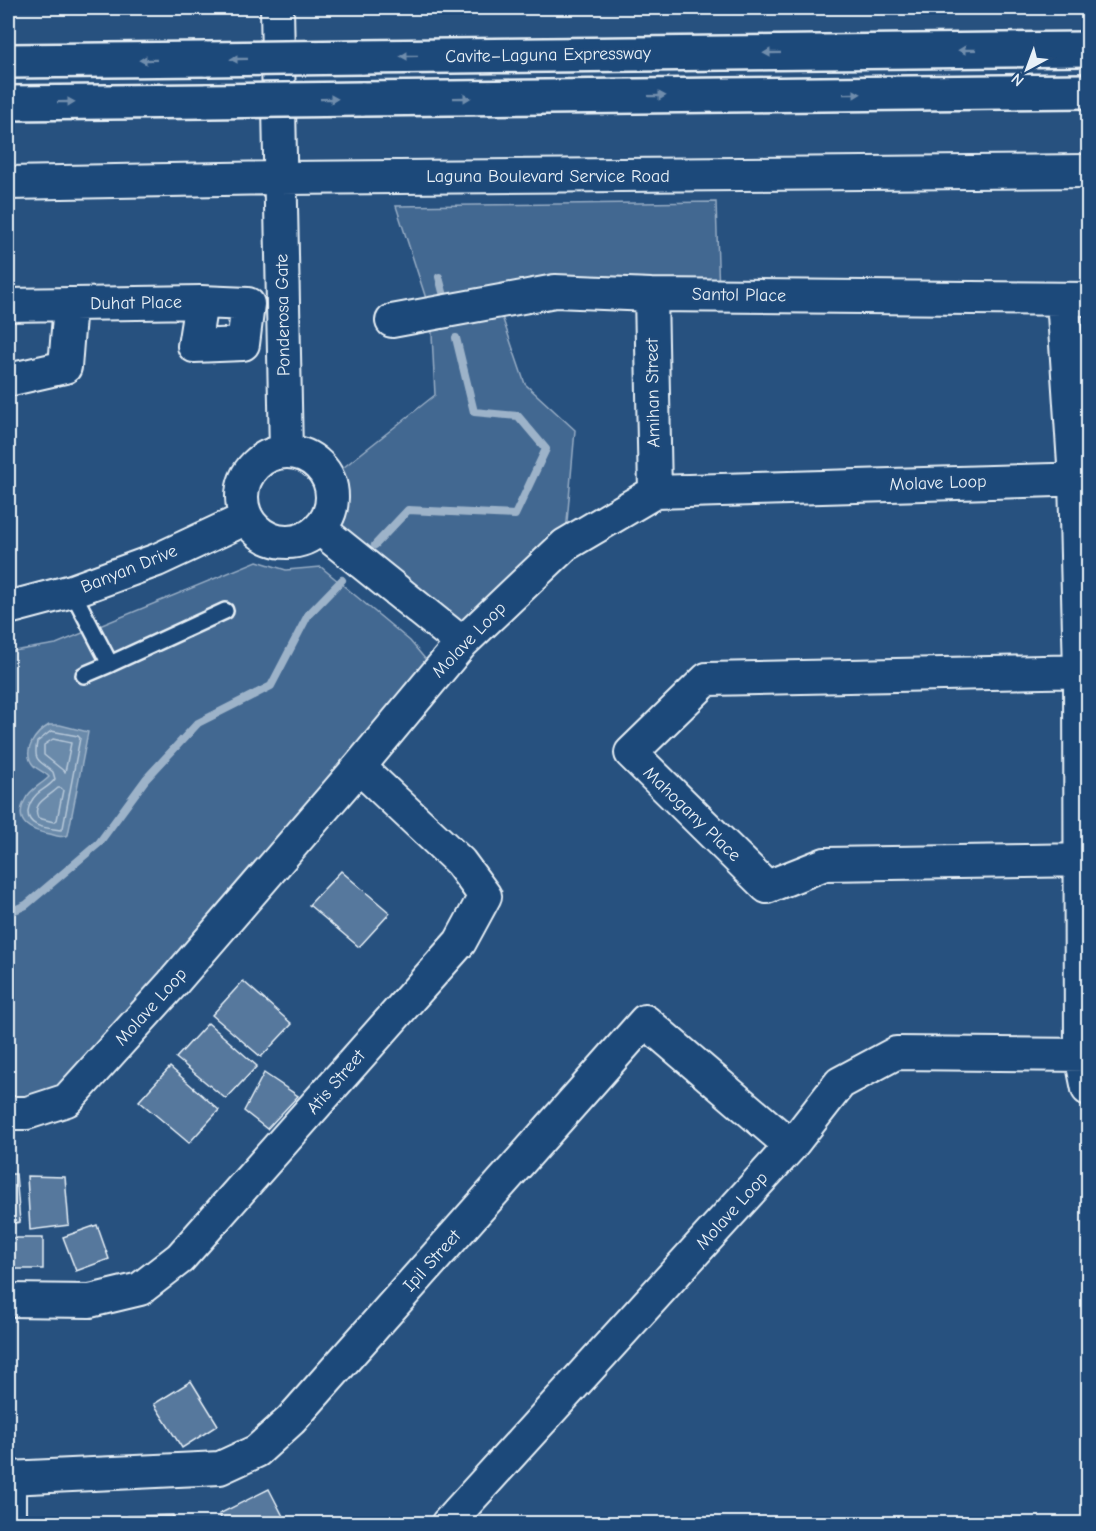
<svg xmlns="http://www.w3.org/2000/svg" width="1096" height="1531" viewBox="0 0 1096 1531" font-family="'Comic Neue',sans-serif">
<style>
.green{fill:#436891;stroke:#96acc4;stroke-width:1.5}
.water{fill:#6b8aaa;stroke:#9db3c9;stroke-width:1.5}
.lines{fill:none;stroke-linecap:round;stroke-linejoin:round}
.shore{stroke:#b6c8d9;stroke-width:1.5}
.stream{stroke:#9db3c9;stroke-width:8}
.building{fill:#57789d;stroke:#e8f1f8;stroke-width:1.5}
.lane-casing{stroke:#e8f1f8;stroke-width:20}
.street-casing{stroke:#e8f1f8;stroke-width:36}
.highway-casing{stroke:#e8f1f8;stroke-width:38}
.lane{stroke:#1f4a7a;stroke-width:15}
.street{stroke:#1f4a7a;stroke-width:32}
.highway{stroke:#1f4a7a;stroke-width:33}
.highway-bridge-casing{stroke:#e8f1f8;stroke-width:38;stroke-linecap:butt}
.highway-bridge{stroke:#1f4a7a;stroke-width:33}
.oneway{fill:#6f8dac}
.labels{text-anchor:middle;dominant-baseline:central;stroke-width:5;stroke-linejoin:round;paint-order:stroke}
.street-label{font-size:18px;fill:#e8f1f8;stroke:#1f4a7a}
</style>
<rect width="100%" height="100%" fill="#27517f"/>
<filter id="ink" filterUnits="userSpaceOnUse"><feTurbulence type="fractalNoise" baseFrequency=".0167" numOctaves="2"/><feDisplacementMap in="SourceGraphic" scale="12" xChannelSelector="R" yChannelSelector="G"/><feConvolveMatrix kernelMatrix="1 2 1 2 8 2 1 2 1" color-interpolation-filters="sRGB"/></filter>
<g filter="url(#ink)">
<!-- green -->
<path class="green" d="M 716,202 L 719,295 L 497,302 L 525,384 L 575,430 L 565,545 L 462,643 L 326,522 C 333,508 334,495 329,479 L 435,395 L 431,314 L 396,206 Z
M 257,561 L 286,570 L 321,567 L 410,641 L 426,660 L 422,682 L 64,1093 L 8,1107 L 8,652 L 56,644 Z"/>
<!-- water -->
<path class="water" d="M 49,725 L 60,725 L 88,732 L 68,835 C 61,838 57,836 50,834 C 31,831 13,823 25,800 C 30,789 41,785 49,777 C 45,772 38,770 34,766 C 20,751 37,732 49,725 Z"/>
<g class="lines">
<!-- shore -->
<path class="shore" d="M 51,731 L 78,736 L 80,738 L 63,828 L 61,830 C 48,828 27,828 28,811 C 29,804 32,799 37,794 C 43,789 50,786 55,779 L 53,772 C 40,760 33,763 37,742 Z
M 53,739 L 71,743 L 65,772 L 44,755 L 44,745 Z
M 58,788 L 61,788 L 63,790 L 57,820 L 54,822 L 38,818 C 31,803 49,797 58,788 Z"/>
<!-- stream -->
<path class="stream" d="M 439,277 L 444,296
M 375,545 L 408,510 L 515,515 L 546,449 L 518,416 L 474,412 L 456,338
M 8,913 L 26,905 L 99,843 L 146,779 L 198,723 L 271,686 L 308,615 L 342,580"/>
</g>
<!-- building -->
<path class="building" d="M 341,871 L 390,913 L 359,947 L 309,905 Z
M 243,981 L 292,1024 L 261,1057 L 212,1015 Z
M 208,1023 L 257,1066 L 226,1099 L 176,1058 Z
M 170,1067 L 219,1110 L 189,1143 L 139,1101 Z
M 264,1073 L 298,1096 L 267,1129 L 244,1111 Z
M 8,1174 L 16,1174 L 20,1222 L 8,1224 Z
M 27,1176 L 65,1177 L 69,1225 L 30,1230 Z
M 97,1225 L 109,1259 L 76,1271 L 63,1237 Z
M 8,1238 L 43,1238 L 43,1269 L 8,1269 Z
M 191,1381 L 218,1425 L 182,1448 L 154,1404 Z
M 269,1489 L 287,1524 L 224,1524 L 219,1514 Z
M 173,1515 L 173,1524 L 128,1524 L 128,1516 Z"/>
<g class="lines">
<!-- lane casing -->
<g class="lane-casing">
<path id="lane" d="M 72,591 L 110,664 L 84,675
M 110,664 L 225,611"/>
</g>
<!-- street casing -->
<g class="street-casing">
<path id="street" d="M 277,8 L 286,452
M 8,183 L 280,178 L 1088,171
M 651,295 L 655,492
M 1063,299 L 1075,479 L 1080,671 L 1081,1055 L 1088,1089
M 8,305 L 201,302 L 248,304 L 243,344 L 194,346 L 201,302
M 392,321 L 555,291 L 651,295 L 1088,299
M 8,380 L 65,367 L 70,304
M242 497a45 45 0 1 1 90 0a45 45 0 1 1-90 0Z
M 320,529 L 462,643
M 8,608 L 72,591 L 157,560 L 247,518
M 1088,671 L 707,679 L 631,753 L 767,887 L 825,864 L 1088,860
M 8,1113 L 27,1113 L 67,1100 L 172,984 L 359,767 L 462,643 L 565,545 L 655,492 L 1088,479
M 8,1300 L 90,1301 L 140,1289 L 180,1258 L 460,942 L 485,896 L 460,862 L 359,767
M 8,1478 L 220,1468 L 257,1451 L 291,1420 L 645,1021 L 791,1146
M 9,1524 L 9,1478
M 447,1524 L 791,1146 L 840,1083 L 896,1053 L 1088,1055"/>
</g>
<!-- highway casing -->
<g class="highway-casing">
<path id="highway" d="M 361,57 L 1088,49
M 8,61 L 207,59
M 361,99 L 1088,91
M 8,103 L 208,101"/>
</g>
<!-- lane -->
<use href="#lane" class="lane"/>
<!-- street -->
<use href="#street" class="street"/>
<!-- highway -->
<use href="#highway" class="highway"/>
<!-- highway-bridge casing -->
<g class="highway-bridge-casing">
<path id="highway-bridge" d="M 207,59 L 361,57
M 208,101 L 361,99"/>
</g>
<!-- highway-bridge -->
<use href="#highway-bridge" class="highway-bridge"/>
</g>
<!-- one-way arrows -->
<defs><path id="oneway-solid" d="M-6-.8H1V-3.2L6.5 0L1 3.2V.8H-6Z" transform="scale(1.5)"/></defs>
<g class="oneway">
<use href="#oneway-solid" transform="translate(967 50) rotate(179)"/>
<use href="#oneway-solid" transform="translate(772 53) rotate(179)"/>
<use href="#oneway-solid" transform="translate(409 56) rotate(179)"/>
<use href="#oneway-solid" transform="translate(239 59) rotate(179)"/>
<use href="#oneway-solid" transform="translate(148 60) rotate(179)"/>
<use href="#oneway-solid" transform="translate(852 94) rotate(-1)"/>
<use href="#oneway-solid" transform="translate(657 96) rotate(-1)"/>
<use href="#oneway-solid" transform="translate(462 98) rotate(-1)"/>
<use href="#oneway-solid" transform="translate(329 99) rotate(-1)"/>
<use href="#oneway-solid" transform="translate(66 102) rotate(-1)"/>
</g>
</g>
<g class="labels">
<!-- street labels -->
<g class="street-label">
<text transform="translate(548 55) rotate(-1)">Cavite–Laguna Expressway</text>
<text x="548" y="176">Laguna Boulevard Service Road</text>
<text transform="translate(739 295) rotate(1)">Santol Place</text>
<text transform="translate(136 303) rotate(-1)">Duhat Place</text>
<text transform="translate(283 315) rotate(-91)">Ponderosa Gate</text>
<text transform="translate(653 393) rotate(-91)">Amihan Street</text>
<text transform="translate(938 483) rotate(-2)">Molave Loop</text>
<text transform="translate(129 569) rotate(-22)">Banyan Drive</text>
<text transform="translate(469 640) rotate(-46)">Molave Loop</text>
<text transform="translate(692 814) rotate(44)">Mahogany Place</text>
<text transform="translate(151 1007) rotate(-48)">Molave Loop</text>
<text transform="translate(336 1082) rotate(-49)">Atis Street</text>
<text transform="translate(732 1211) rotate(-48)">Molave Loop</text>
<text transform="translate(432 1261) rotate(-48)">Ipil Street</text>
</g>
</g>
<!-- margin -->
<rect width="1096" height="1531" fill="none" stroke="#1f4a7a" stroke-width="30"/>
<rect x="15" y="15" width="1066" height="1501" fill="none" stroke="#e8f1f8" stroke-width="2" filter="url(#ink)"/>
<!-- north arrow -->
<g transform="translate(1027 69) rotate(221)" stroke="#1f4a7a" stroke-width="4.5" paint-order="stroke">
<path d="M0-4.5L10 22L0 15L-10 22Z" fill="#e8f1f8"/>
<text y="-9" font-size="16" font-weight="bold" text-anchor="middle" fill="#e8f1f8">N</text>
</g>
</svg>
